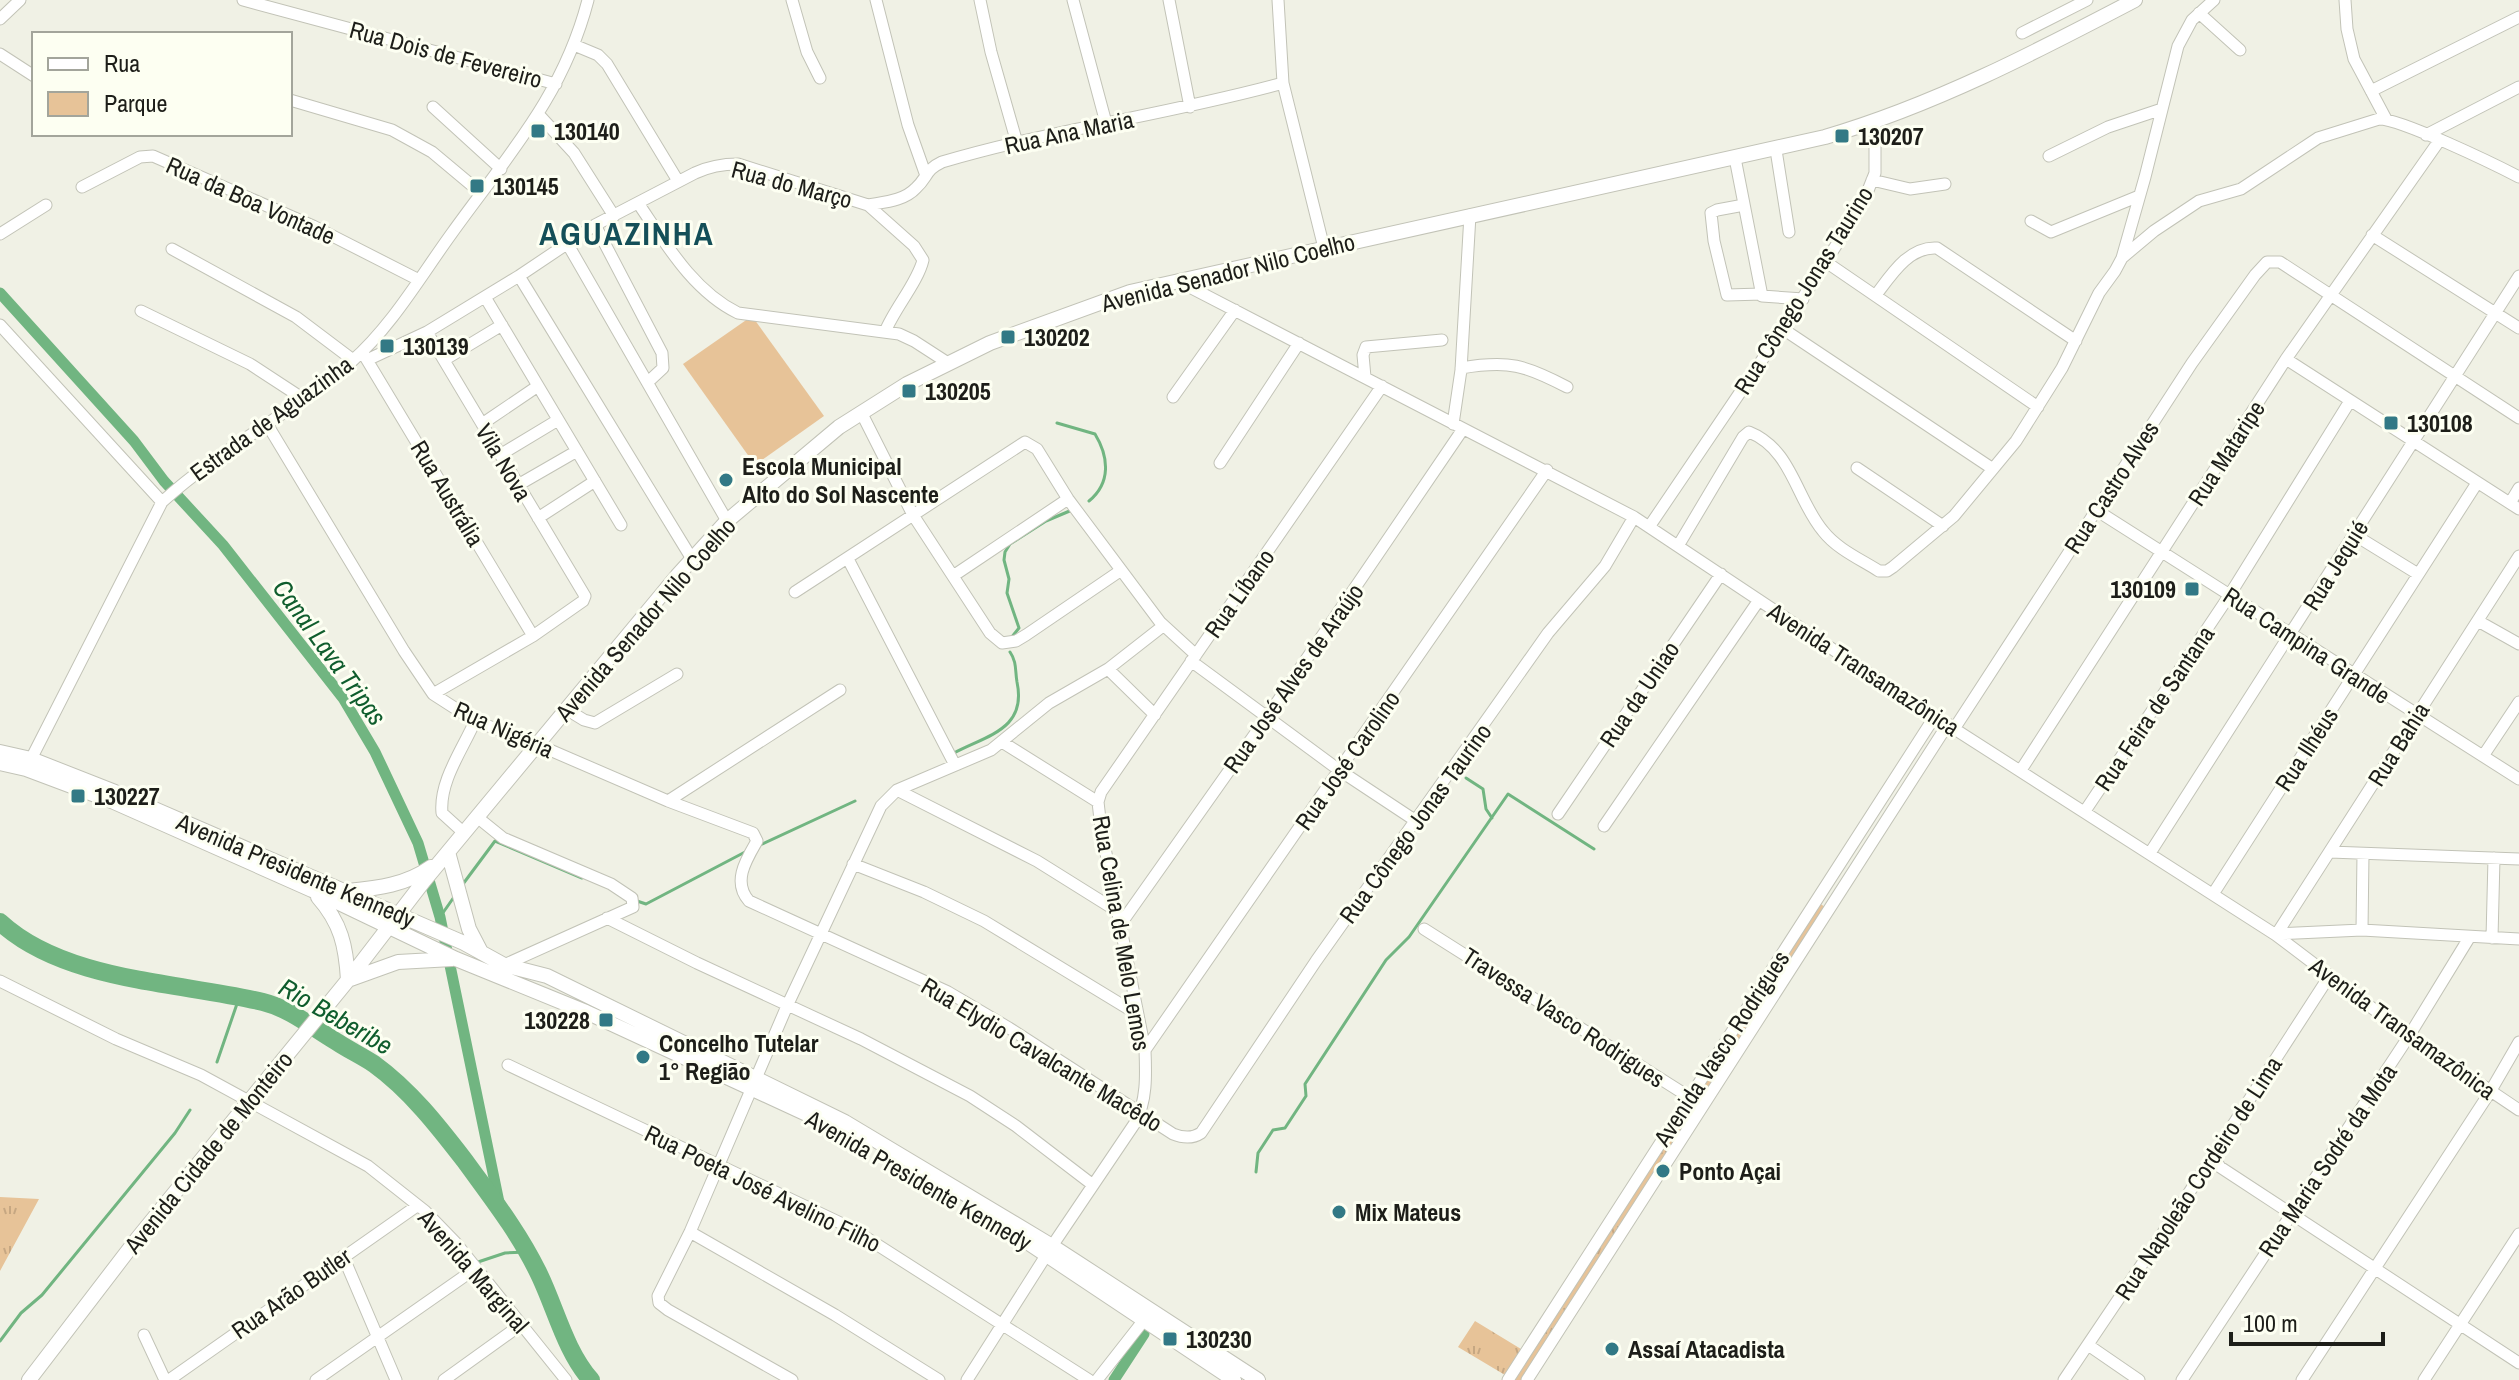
<svg xmlns="http://www.w3.org/2000/svg" width="2519" height="1380" viewBox="0 0 2519 1380" font-family="'Archivo Narrow',sans-serif">
<style>
.green{fill:#e7c398}
.park{fill:url(#park-tufts)}
.lines{fill:none;stroke-linecap:round;stroke-linejoin:round}
.stream{stroke:#71b581;stroke-width:3}
.canal{stroke:#71b581;stroke-width:11}
.river{stroke:#71b581;stroke-width:18}
.minor-casing{stroke:#c2c3b7;stroke-width:13}
.major-casing{stroke:#c2c3b7;stroke-width:16}
.minor{stroke:#fff;stroke-width:11}
.major{stroke:#fff;stroke-width:14}
.poi-dot{fill:#327985;stroke:#fdfff2;stroke-width:3}
.labels{text-anchor:middle;dominant-baseline:central;stroke-width:6;stroke-linejoin:round;paint-order:stroke}
.street-label{font-size:24px;fill:#1d1e19;stroke:#fdfff2}
.poi-label{font-size:24px;font-weight:bold;fill:#1d1e19;stroke:#fdfff2;text-anchor:start}
.water-label{font-size:26px;font-style:italic;fill:#0f5d2d;stroke:#fdfff2}
.district-label{font-size:32px;font-weight:bold;letter-spacing:2px;fill:#144f58;stroke:#fdfff2}
</style>
<defs>
<pattern id="park-tufts" width="24" height="20" patternUnits="userSpaceOnUse" patternTransform="scale(2)"><rect width="24" height="20" fill="#e7c398"/><path d="M3 7l-1-3M5 7V3M7 7l1-3M15 17l-1-3M17 17v-4M19 17l1-3" fill="none" stroke="#c6a782"/></pattern>
</defs>
<rect width="100%" height="100%" fill="#f0f1e5"/>
<!-- green -->
<path class="green" d="M 752,316 L 824,416 L 755,465 L 683,364 Z"/>
<!-- park -->
<path class="park" d="M 1819,903 L 1825,907 L 1708,1090 L 1702,1086 Z
M 1690,1107 L 1696,1110 L 1524,1380 L 1515,1380 Z
M 0,1197 L 39,1199 L 0,1271 Z
M 1475,1321 L 1521,1349 L 1505,1375 L 1458,1347 Z"/>
<g class="lines">
<!-- stream -->
<path class="stream" d="M 1057,423 L 1095,434 C 1109,457 1111,483 1089,501
M 1011,638 L 1019,628 L 1007,593 L 1009,579 L 1004,560 L 1005,552 L 1010,544 L 1046,521 L 1072,510
M 954,753 C 988,735 1027,729 1017,682 C 1015,671 1017,662 1010,652
M 1466,778 L 1483,789 L 1486,809 L 1492,818
M 758,846 L 855,801
M 463,884 L 495,841 L 582,878
M 637,901 L 646,904 L 747,851
M 440,917 L 454,897
M 217,1062 L 239,998
M 1256,1172 L 1258,1153 L 1273,1130 L 1285,1128 L 1306,1096 L 1305,1084 L 1386,960 L 1409,937 L 1508,794 L 1594,849
M 475,1263 L 505,1253 L 527,1252
M 0,1341 L 21,1313 L 42,1295 L 175,1133 L 190,1110"/>
<!-- canal -->
<path class="canal" d="M 0,293 L 134,441 L 164,481 L 223,545 L 343,698 L 375,752 L 418,843 L 440,917 L 500,1207
M 1114,1380 L 1144,1334"/>
<!-- river -->
<path class="river" d="M 0,922 C 65,982 181,982 263,1002 C 291,1009 313,1028 337,1042 C 349,1050 362,1056 374,1064 C 410,1090 438,1126 465,1161 C 491,1197 518,1231 538,1272 C 555,1306 565,1351 591,1380"/>
<!-- minor casing -->
<g class="minor-casing">
<path id="minor" d="M 243,0 L 556,84
M 792,0 L 807,52 L 820,78
M 876,0 L 908,125 L 925,173
M 980,0 L 991,52 L 1017,143
M 1073,0 L 1106,123
M 1169,0 L 1190,107
M 1278,0 L 1283,83 L 1324,248
M 2345,0 L 2347,29 L 2354,59 L 2386,119
M 2199,13 L 2240,50
M 0,19 L 20,0
M 2022,33 L 2087,0
M 574,45 L 598,55 L 607,64 L 678,181
M 0,54 L 34,76
M 2371,91 L 2519,17
M 290,100 L 392,130 L 432,152 L 481,193
M 433,107 L 501,169
M 539,115 L 574,153 L 614,216
M 2426,135 L 2519,87
M 1776,150 L 1789,232
M 2049,156 L 2108,127 L 2162,109
M 1735,158 L 1762,296 L 1803,299
M 1872,180 L 1910,189 L 1945,184
M 82,187 L 140,157 L 153,156 L 313,226 L 419,280
M 638,203 C 666,244 693,291 738,313 L 899,334 L 914,341 L 948,363
M 868,205 C 884,202 904,201 916,188 C 928,177 925,170 942,162 C 1054,129 1171,114 1283,83
M 1744,205 L 1717,210 L 1711,213 L 1714,241 L 1727,295 L 1762,294
M 2031,221 L 2051,232 L 2139,196
M 595,225 L 662,353 L 663,368 L 648,382
M 0,234 L 46,205
M 2372,235 L 2519,328
M 567,243 L 727,521
M 172,249 L 296,317 L 353,360
M 2123,257 L 2154,231 L 2199,201 L 2241,189 L 2318,138 L 2379,119 C 2401,119 2494,164 2519,177
M 1826,262 L 2038,407
M 519,276 L 692,559
M 1178,281 L 1634,517 L 1903,696 L 2276,935 L 2409,1036 L 2519,1110
M 1876,295 C 1891,275 1909,246 1937,248 L 2076,341
M 485,297 L 621,525
M 141,311 L 250,364 L 302,398
M 0,325 L 162,502
M 1783,329 L 1993,469
M 427,332 L 585,596 L 583,601 L 533,636 L 433,694
M 364,355 L 533,636
M 2286,359 L 2519,509
M 367,360 L 427,332 L 519,276 L 595,225 L 695,173 C 710,166 722,164 738,164 L 868,205 L 914,246 L 923,260 C 918,282 894,309 885,332
M 444,360 L 502,325
M 1461,368 C 1509,360 1525,365 1567,387
M 1365,377 L 1363,355 L 1366,347 L 1442,340
M 1173,397 L 1235,310
M 861,412 L 913,515 L 990,633 L 1002,643 L 1016,641 L 1026,635 L 1120,571
M 267,424 L 404,651 L 433,694 L 475,721 L 536,744 L 668,801 L 753,833 L 757,841 C 746,860 732,882 749,901 L 948,992 L 1009,1028 L 1173,1134 C 1183,1138 1192,1139 1201,1133 L 1316,961 L 1548,633 L 1605,566 L 1634,517
M 482,424 L 538,386
M 1453,424 L 1461,370 L 1470,215
M 500,455 L 558,420
M 1220,463 L 1299,343
M 1857,468 L 1943,526
M 518,485 L 577,451
M 2510,503 L 2519,488
M 2096,510 L 2519,779
M 538,518 L 595,481
M 1649,527 L 1783,329 L 1863,203 L 1875,173 L 1875,122
M 2353,534 L 2418,574
M 1678,546 L 1743,437 L 1749,432 C 1792,449 1796,499 1823,531 C 1837,549 1860,559 1879,571 L 1887,571 L 1893,567 L 1954,516 L 2016,441 L 2062,368 L 2099,293 L 2115,271 L 2122,258 L 2145,177 L 2178,46 L 2192,20 L 2214,0
M 848,559 L 955,765
M 953,576 L 1068,499
M 795,592 L 1025,442 L 1037,449 L 1068,499 L 1160,622 L 1196,655
M 2478,621 L 2519,644
M 1191,661 L 1339,770 L 1416,821
M 1108,669 L 1155,715
M 566,709 L 584,720 L 595,723 L 677,674
M 1954,729 L 2192,363 L 2255,275 L 2267,262 L 2280,262 L 2519,418
M 1002,742 L 1098,802
M 2483,756 L 2519,702
M 28,765 L 162,502 C 220,449 291,414 351,362 C 392,326 420,277 452,233 C 508,155 563,96 588,0
M 2021,770 L 2286,359 L 2439,141
M 897,790 L 1037,861 L 1117,911
M 668,801 L 840,690
M 2085,811 L 2229,596 L 2350,401
M 1558,814 L 1721,574
M 477,817 L 503,838 L 611,884 L 632,898 L 633,907 L 504,965
M 1604,826 L 1759,600
M 464,833 L 442,813 C 439,781 463,749 475,721
M 2330,852 L 2519,859
M 2150,853 L 2519,276
M 853,864 L 924,892 L 984,921 L 1137,1014
M 2213,894 L 2477,483
M 607,918 L 697,963 L 861,1039 L 970,1096 L 1016,1126 L 1093,1185
M 1120,925 L 1267,717 L 1463,429
M 1424,929 L 1694,1100
M 2362,930 L 2363,854
M 2278,932 L 2519,556
M 2277,934 L 2362,930 L 2519,939
M 2492,938 L 2494,858
M 0,981 L 116,1039 L 201,1075 L 368,1166 L 425,1211 L 456,1243 L 566,1380
M 1145,1050 L 1547,470
M 508,1065 L 851,1228 L 1089,1380
M 2212,1155 L 2220,1167 L 2519,1363
M 690,1232 L 835,1315 L 939,1380
M 1052,1246 L 1135,1123 C 1147,1101 1146,1075 1145,1050 L 1101,828 L 1098,802 L 1101,792 L 1382,386
M 343,1256 L 396,1380
M 144,1335 L 165,1380
M 2088,1345 L 2139,1380
M 169,1380 L 414,1208
M 316,1380 L 469,1273
M 444,1380 L 515,1329
M 792,1380 L 668,1310 L 659,1303 L 658,1296 L 690,1232 L 787,1006 L 881,806 L 897,790 L 991,750 L 1049,703 L 1108,669 L 1163,626
M 967,1380 L 1047,1254
M 1097,1380 L 1144,1320
M 1508,1380 L 1935,716
M 1527,1380 L 1948,724
M 2064,1380 L 2161,1236 L 2330,975
M 2182,1380 L 2409,1036 L 2469,938
M 2302,1380 L 2490,1092 L 2519,1042
M 2424,1380 L 2519,1234"/>
</g>
<!-- major casing -->
<g class="major-casing">
<path id="major" d="M 0,752 L 31,759 L 115,792 L 464,943 L 504,965 L 547,976 L 845,1122 L 1052,1246 L 1258,1380
M 0,763 L 26,769 L 114,802 L 312,890 L 456,959 L 586,1012 L 839,1129
M 448,852 L 469,929 L 481,952
M 348,891 C 378,888 406,885 431,867
M 318,897 C 341,923 346,946 348,980
M 348,980 L 398,962 L 452,959
M 1015,1234 L 1234,1380
M 29,1380 L 137,1239 L 348,980 L 424,881 L 677,576 L 727,521 L 839,427 L 907,384 L 990,343 L 1130,292 L 1825,137 C 1934,105 2034,53 2135,0"/>
</g>
<!-- minor -->
<use href="#minor" class="minor"/>
<!-- major -->
<use href="#major" class="major"/>
</g>
<!-- markers -->
<g class="poi-dot">
<rect x="530" y="123" width="16" height="16" rx="4"/>
<rect x="1834" y="128" width="16" height="16" rx="4"/>
<rect x="469" y="178" width="16" height="16" rx="4"/>
<rect x="1000" y="329" width="16" height="16" rx="4"/>
<rect x="379" y="338" width="16" height="16" rx="4"/>
<rect x="901" y="383" width="16" height="16" rx="4"/>
<rect x="2383" y="415" width="16" height="16" rx="4"/>
<circle cx="726" cy="480" r="8"/>
<rect x="2184" y="581" width="16" height="16" rx="4"/>
<rect x="70" y="788" width="16" height="16" rx="4"/>
<rect x="598" y="1012" width="16" height="16" rx="4"/>
<circle cx="643" cy="1057" r="8"/>
<circle cx="1663" cy="1171" r="8"/>
<circle cx="1339" cy="1212" r="8"/>
<rect x="1162" y="1331" width="16" height="16" rx="4"/>
<circle cx="1612" cy="1349" r="8"/>
</g>
<g class="labels">
<!-- street labels -->
<g class="street-label">
<text transform="translate(446 54) rotate(15)">Rua Dois de Fevereiro</text>
<text transform="translate(1069 132) rotate(-12)">Rua Ana Maria</text>
<text transform="translate(792 184) rotate(15)">Rua do Março</text>
<text transform="translate(251 200) rotate(24)">Rua da Boa Vontade</text>
<text transform="translate(1228 272) rotate(-14)">Avenida Senador Nilo Coelho</text>
<text transform="translate(1803 290) rotate(-58)">Rua Cônego Jonas Taurino</text>
<text transform="translate(271 418) rotate(-36)">Estrada de Aguazinha</text>
<text transform="translate(2226 453) rotate(-57)">Rua Mataripe</text>
<text transform="translate(504 462) rotate(59)">Vila Nova</text>
<text transform="translate(2111 487) rotate(-57)">Rua Castro Alves</text>
<text transform="translate(448 493) rotate(59)">Rua Austrália</text>
<text transform="translate(2335 565) rotate(-58)">Rua Jequié</text>
<text transform="translate(1239 593) rotate(-55)">Rua Líbano</text>
<text transform="translate(645 619) rotate(-49)">Avenida Senador Nilo Coelho</text>
<text transform="translate(2307 645) rotate(33)">Rua Campina Grande</text>
<text transform="translate(1864 669) rotate(33)">Avenida Transamazônica</text>
<text transform="translate(1293 678) rotate(-55)">Rua José Alves de Araújo</text>
<text transform="translate(1639 694) rotate(-56)">Rua da Uniao</text>
<text transform="translate(2154 708) rotate(-56)">Rua Feira de Santana</text>
<text transform="translate(504 729) rotate(24)">Rua Nigéria</text>
<text transform="translate(2398 744) rotate(-58)">Rua Bahia</text>
<text transform="translate(2306 749) rotate(-57)">Rua Ilhéus</text>
<text transform="translate(1347 760) rotate(-55)">Rua José Carolino</text>
<text transform="translate(1415 823) rotate(-54)">Rua Cônego Jonas Taurino</text>
<text transform="translate(296 870) rotate(23)">Avenida Presidente Kennedy</text>
<text transform="translate(1122 933) rotate(80)">Rua Celina de Melo Lemos</text>
<text transform="translate(1564 1017) rotate(33)">Travessa Vasco Rodrigues</text>
<text transform="translate(2403 1028) rotate(36)">Avenida Transamazônica</text>
<text transform="translate(1721 1048) rotate(-57)">Avenida Vasco Rodrigues</text>
<text transform="translate(1042 1054) rotate(31)">Rua Elydio Cavalcante Macêdo</text>
<text transform="translate(208 1152) rotate(-51)">Avenida Cidade de Monteiro</text>
<text transform="translate(2327 1160) rotate(-56)">Rua Maria Sodré da Mota</text>
<text transform="translate(2198 1178) rotate(-57)">Rua Napoleão Cordeiro de Lima</text>
<text transform="translate(919 1180) rotate(30)">Avenida Presidente Kennedy</text>
<text transform="translate(763 1188) rotate(26)">Rua Poeta José Avelino Filho</text>
<text transform="translate(474 1271) rotate(49)">Avenida Marginal</text>
<text transform="translate(291 1293) rotate(-35)">Rua Arão Butler</text>
</g>
<!-- poi labels -->
<g class="poi-label">
<text x="554" y="131">130140</text>
<text x="1858" y="136">130207</text>
<text x="493" y="186">130145</text>
<text x="1024" y="337">130202</text>
<text x="403" y="346">130139</text>
<text x="925" y="391">130205</text>
<text x="2407" y="423">130108</text>
<text x="742" y="466">Escola Municipal<tspan x="742" dy="28">Alto do Sol Nascente</tspan></text>
<text x="2176" y="589" text-anchor="end">130109</text>
<text x="94" y="796">130227</text>
<text x="590" y="1020" text-anchor="end">130228</text>
<text x="659" y="1043">Concelho Tutelar<tspan x="659" dy="28">1° Região</tspan></text>
<text x="1679" y="1171">Ponto Açai</text>
<text x="1355" y="1212">Mix Mateus</text>
<text x="1186" y="1339">130230</text>
<text x="1628" y="1349">Assaí Atacadista</text>
</g>
<!-- water labels -->
<g class="water-label">
<text transform="translate(330 652) rotate(54)">Canal Lava Tripas</text>
<text transform="translate(336 1016) rotate(30)">Rio Beberibe</text>
</g>
<!-- district labels -->
<g class="district-label">
<text x="627" y="233">AGUAZINHA</text>
</g>
</g>
<!-- legend -->
<rect x="32" y="32" width="260" height="104" fill="#fdfff2" stroke="#a3a59b" stroke-width="2"/>
<rect x="48" y="58" width="40" height="12" fill="#ffffff" stroke="#a3a59b" stroke-width="2"/>
<text x="104" y="72" font-size="24" fill="#1d1e19">Rua</text>
<rect x="48" y="92" width="40" height="24" fill="#e7c398" stroke="#a3a59b" stroke-width="2"/>
<text x="104" y="112" font-size="24" fill="#1d1e19">Parque</text>
<!-- scale -->
<path d="M2231 1332v12h152v-12" fill="none" stroke="#1d1e19" stroke-width="4"/>
<text x="2243" y="1332" font-size="24" fill="#1d1e19" stroke="#fdfff2" stroke-width="6" paint-order="stroke">100 m</text>
</svg>
